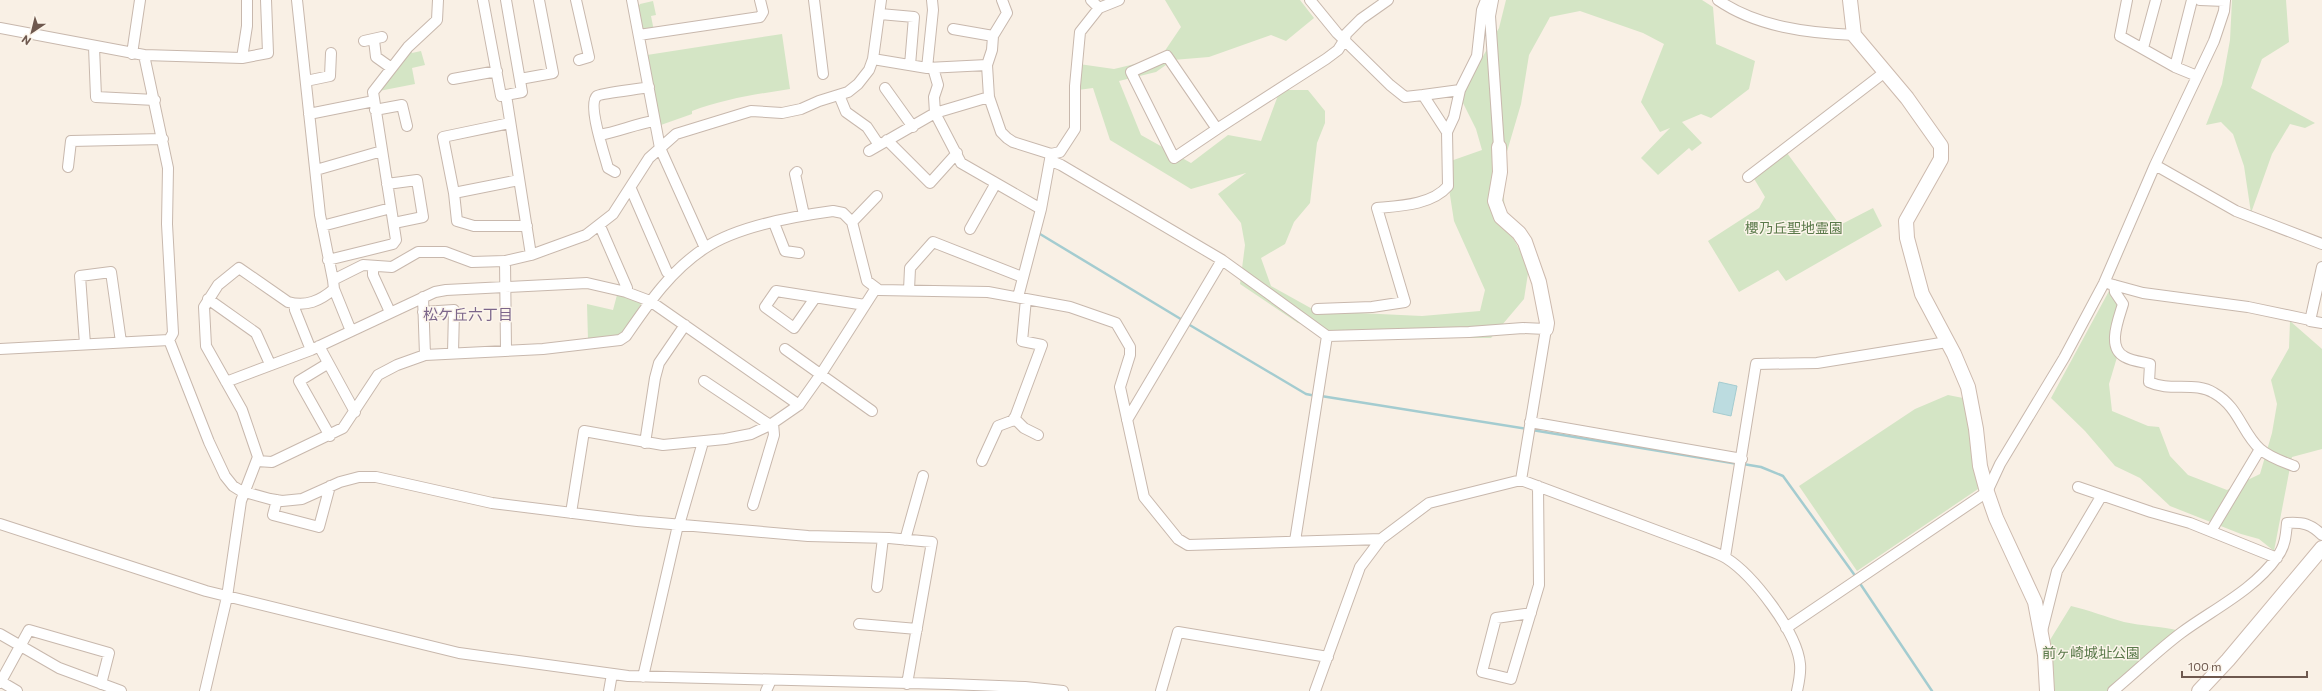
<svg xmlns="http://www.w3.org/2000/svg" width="2322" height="691" viewBox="0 0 2322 691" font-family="Commissioner,'Noto Sans JP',sans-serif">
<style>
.green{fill:#d4e5c5}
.water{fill:#bcdce0;stroke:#a4ccd0}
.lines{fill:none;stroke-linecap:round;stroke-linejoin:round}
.stream{stroke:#a4ccd0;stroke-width:2.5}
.street-casing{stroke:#c8b8ad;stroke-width:12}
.secondary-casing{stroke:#cdbaae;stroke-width:16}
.street{stroke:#fff;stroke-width:10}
.secondary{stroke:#fff;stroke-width:14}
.labels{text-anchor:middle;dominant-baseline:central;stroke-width:3;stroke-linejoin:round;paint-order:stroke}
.park-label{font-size:14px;fill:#5a794a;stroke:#fcf5eb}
.neighbourhood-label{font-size:15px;fill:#7c668b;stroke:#fcf5eb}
</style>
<rect width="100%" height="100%" fill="#f9f0e5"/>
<!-- green -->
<path class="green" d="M 1165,0 L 1300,0 L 1314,18 L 1286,41 L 1271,35 L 1209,57 L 1173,60 L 1156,72 L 1119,81 L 1141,135 L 1191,163 L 1228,135 L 1261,141 L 1280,90 L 1308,90 L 1325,111 L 1325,123 L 1317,143 L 1310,203 L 1294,222 L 1285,244 L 1261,258 L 1271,286 L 1316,311 L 1422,316 L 1480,311 L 1485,290 L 1454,221 L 1445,163 L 1482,150 L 1476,129 L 1460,97 L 1499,28 L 1506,0 L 1702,0 L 1713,7 L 1716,44 L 1755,61 L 1749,89 L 1711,118 L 1701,114 L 1682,122 L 1702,143 L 1692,151 L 1689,148 L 1658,175 L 1641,158 L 1670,128 L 1660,132 L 1641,102 L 1664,44 L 1643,33 L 1580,11 L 1550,17 L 1529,55 L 1521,104 L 1501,172 L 1507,227 L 1529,267 L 1524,299 L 1491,338 L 1406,338 L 1346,334 L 1298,323 L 1240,284 L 1245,245 L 1241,223 L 1218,194 L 1246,173 L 1191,189 L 1110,140 L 1093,88 L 1078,90 L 1079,64 L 1114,69 L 1160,58 L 1181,27 Z
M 2232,0 L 2286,0 L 2289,42 L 2262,59 L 2251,88 L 2315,123 L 2305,128 L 2290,124 L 2272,154 L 2251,213 L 2244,166 L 2233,134 L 2221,122 L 2206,125 L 2222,84 L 2230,40 Z
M 653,1 L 656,15 L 651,16 L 654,31 L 643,30 L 638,7 L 640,4 Z
M 782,34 L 790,89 C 757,94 724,99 692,111 L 692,114 L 658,126 L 652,91 L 655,91 L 647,55 Z
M 411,49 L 412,53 L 421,51 L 425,65 L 412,68 L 415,84 L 379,91 Z
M 1787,153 L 1840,225 L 1873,208 L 1882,226 L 1786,281 L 1778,270 L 1739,292 L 1708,241 L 1759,208 L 1765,197 L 1753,177 Z
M 2109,291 L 2124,308 L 2118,354 L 2109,384 L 2112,411 L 2148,426 L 2159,427 L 2170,456 L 2188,475 L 2227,490 L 2260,474 L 2272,433 L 2277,404 L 2271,380 L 2289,348 L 2290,321 L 2322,349 L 2322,449 L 2292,457 L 2274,551 L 2259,539 L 2241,534 L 2170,506 L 2140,478 L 2115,466 L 2085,431 L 2051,398 Z
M 617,295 L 641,300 L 642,303 C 622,334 627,337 588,340 L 587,304 L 613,310 Z
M 1948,395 L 1963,398 L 1970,423 L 1978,489 L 1857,571 L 1799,486 L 1915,409 Z
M 2071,606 C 2089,610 2106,617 2124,622 C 2142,626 2161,626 2180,631 L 2108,691 L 2053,691 L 2054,675 L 2050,640 Z"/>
<!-- water -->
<path class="water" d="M 1719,382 L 1737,386 L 1731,416 L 1713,412 Z"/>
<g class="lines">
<!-- stream -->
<path class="stream" d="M 1040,234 L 1184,321
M 1188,324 L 1306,394 L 1316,396
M 1321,396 L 1527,429
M 1532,430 L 1738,464
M 1743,464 L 1761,467 L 1783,476 L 1856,577
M 1859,582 L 1932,691"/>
<!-- street casing -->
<g class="street-casing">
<path id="street" d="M 297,0 L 320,215 L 333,280
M 483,0 L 501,96 L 522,92 L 506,0
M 576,0 L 589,57 L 579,60
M 632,0 L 660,148 L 705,248
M 814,0 L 823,74
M 1002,0 L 1007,13 L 993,36 L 992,50 L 987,65 L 989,97 L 1001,132 L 1007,138 L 1013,142 L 1051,154
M 1091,0 L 1099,8
M 1310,0 L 1337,33 L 1390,85 L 1405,97 L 1423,95 L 1447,132
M 1493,0 L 1490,16 L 1499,147
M 1718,0 C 1757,27 1808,33 1854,35
M 2127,0 L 2120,36 L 2175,67 L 2197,76
M 2200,0 L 2225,1
M 880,14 L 914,17 L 910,65
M 0,28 L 144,55 L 168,168 L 167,224 L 173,333 L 169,340 L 209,442 L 225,476 L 233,486 L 241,491 L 270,499 L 282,501 L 302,499 L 340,482 L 359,477 L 376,477 L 492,503 L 637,521 L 808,536 L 889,538 L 932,542 L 907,684
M 953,29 L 993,36
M 639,35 L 760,17 L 763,12 L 760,0
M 374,40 L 376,57 L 390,67
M 364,41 L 382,37
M 94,47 L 96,97 L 155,100
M 2143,48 L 2156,0
M 132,54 L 140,0
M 144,55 L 242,58 L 247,26 L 247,0
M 242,58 L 268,53 L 266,0
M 873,59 L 927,68 L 987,65
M 2175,67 L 2192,0
M 927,68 L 933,10 L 932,0
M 933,68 L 938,85 L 934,97 L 935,113 L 961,163 L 1041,209
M 453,79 L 497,71
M 520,79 L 553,73 L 539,0
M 306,81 L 330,76 L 331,53
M 885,88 L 913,127
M 506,95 L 531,255
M 839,95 L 846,112 L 867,127 L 879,145
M 1423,95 L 1460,90
M 375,110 L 402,105 L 407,126
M 309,114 L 374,101
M 1217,129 L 1174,158 L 1131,72 L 1167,56 L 1217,129 L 1326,59 L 1338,50 L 1345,39 L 1346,34 L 1361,19 L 1388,0
M 599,135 C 618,132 635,124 654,121
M 887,140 L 930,183 L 957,153
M 869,151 L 935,113 L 989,97
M 1051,161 L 1061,165 L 1222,260 L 1327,336 L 1295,541
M 2155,165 L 2236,211 L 2322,244
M 68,167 L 71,141 L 163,139
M 316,170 L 382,151
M 615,172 L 608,168 C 605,156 587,104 597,96 C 601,93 641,89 649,87
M 797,172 L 795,174 L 804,215
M 1748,177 L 1885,72
M 519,180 L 454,193 L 457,221 L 474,226 L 527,226
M 387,184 L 417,180 L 423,217 L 394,223
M 631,189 L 667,272 L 672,276
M 454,193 L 443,137 L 510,123
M 852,222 L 877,196
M 774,223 L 785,251 L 799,253
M 322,226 L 391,208
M 600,226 L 627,288 L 626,292
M 970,229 L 996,183
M 328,260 L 393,244 L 396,240 L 373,92 L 408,47 L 437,20 L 438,0
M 505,261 L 506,350
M 373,266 L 373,275 L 390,312
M 2322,267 L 2310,321 L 2322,323
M 2110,284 L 2143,293 L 2248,307 L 2310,320
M 2114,285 L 2115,292 L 2123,304 C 2119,318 2106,348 2125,357 C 2132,361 2142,362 2150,364 L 2149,382 C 2170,392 2195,381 2214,393 C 2239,407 2242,433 2260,449 C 2269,457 2283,462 2294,466
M 909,290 L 910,268 L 933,242 L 1022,277
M 423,297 L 425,355
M 1018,297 L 1041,209 L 1051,154 L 1060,152 L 1075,129 L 1075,86 L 1080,32 L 1099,8 L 1119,0
M 815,298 L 794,328 L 765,307 L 776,291 L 865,305
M 208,299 L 256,333 L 270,364
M 295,304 L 295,310 L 311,350
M 1317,309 L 1372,307 L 1405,302 L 1377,208 C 1399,206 1432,205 1448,186 L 1447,132 L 1454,117 L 1460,90 L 1477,56 L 1482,10 L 1486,0
M 423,312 L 454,310 L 453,353
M 351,331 L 334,289 L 333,280 L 363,265 L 392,267 L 418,252 L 445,252 L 472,262 L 505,261 L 531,255 L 586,235 L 613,214 L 649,158 L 676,134 L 751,111 L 782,113 L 801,109 L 819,101 L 848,92 L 858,84 L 869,70 L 873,59 L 881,0
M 1327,336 L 1469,332 L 1523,328 L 1546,329 L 1521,480
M 85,344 L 80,276 L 111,272 L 121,342
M 319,346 L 355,412
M 0,349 L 169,340
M 785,349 L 872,411
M 327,364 L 299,381 L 330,436
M 704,381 L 770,425
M 226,382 L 311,350 L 435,292 L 446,290 L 587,283 L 626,292 L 650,301 L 799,405
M 1014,418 L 1024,428 L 1038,435
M 1127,420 L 1222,260
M 1530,422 L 1742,459
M 645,443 L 655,378 L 659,363 L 685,325
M 257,461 L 272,462 L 343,428 L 378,375 L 397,365 L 425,355 L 543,349 L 620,340 L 626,336 C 648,304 671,270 705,248 C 736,227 796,216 833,211 L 843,213 L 852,222 L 867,281 L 879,290 L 988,292 L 1070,307 L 1116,323 L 1130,347 L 1130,355 L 1120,387 L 1144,497 L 1178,539 L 1188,545 L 1381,539 L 1429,503 L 1521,480 L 1698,546 C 1707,550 1718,553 1726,558 C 1753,575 1797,632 1800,664 C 1801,673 1799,682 1797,691
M 982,461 L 998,426 L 1014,420 L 1042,345 L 1022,341 L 1026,299
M 2078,487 L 2151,512 L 2190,523 L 2277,558
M 277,500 L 273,515 L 319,527 L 330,486
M 753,505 L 774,435 L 773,423
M 571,513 L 584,431 L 663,445 L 725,439 L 751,434 L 770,425 L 799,405 L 821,374 L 876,288
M 0,524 L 206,591 L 459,653 L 628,676 L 948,684 L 1025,687 L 1063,691
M 679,525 L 703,442
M 2211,531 L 2260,449
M 905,540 L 923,476
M 1725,557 L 1756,364 L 1817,363 L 1947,342
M 877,587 L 883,538
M 1531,613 L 1496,618 L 1482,672 L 1511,679 L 1539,585 L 1538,486
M 859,624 L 917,629
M 1786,628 L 1987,492 L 2000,464 L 2064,358 L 2104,283 L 2155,165 L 2214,41 L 2224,11 L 2225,0
M 2042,631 L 2057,571 L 2102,495
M 0,634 L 59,668 L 121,691
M 643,677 L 678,525
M 0,681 L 17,691
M 0,683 L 29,630 L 109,653 L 101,684
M 205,691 L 227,597 L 241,501 L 258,457 L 242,410 L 206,346 L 204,307 L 218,285 L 239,268 L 288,302 C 306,307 320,301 334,289
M 609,691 L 612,674
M 766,691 L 771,680
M 1161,691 L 1178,632 L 1328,657
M 1315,691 L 1360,567 L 1381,539
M 2113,691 C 2136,672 2157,651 2181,633 C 2212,610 2254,590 2277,557 C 2285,547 2286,535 2287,523 C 2303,522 2311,524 2322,535"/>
</g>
<!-- secondary casing -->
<g class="secondary-casing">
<path id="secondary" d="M 1850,0 L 1854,35 L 1907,98 L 1941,146 L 1941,159 L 1906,221 L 1907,238 L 1922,294 L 1954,354 L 1968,387 L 1976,429 L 1980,466 L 1987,492 L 1996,518 L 2035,602 L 2045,655 L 2047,691
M 1499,147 L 1500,172 L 1495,201 L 1501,217 L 1519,233 L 1525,242 L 1539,282 L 1547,323 L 1546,329
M 2199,691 L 2228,660 L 2322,548"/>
</g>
<!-- street -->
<use href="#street" class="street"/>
<!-- secondary -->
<use href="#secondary" class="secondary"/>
</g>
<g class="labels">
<!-- park labels -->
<g class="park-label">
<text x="1794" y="227">櫻乃丘聖地霊園</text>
<text x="2091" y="652">前ヶ崎城址公園</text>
</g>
<!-- neighbourhood labels -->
<g class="neighbourhood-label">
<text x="468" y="314">松ケ丘六丁目</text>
</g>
</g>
<!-- north arrow -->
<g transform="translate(32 32) rotate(215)" stroke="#fcf5eb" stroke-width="3" paint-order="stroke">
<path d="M0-3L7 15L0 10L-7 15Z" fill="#6e584e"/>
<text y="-6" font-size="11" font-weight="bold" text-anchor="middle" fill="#6e584e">N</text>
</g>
<!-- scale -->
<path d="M2182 671v6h125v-6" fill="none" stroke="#6e584e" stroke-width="2"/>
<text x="2188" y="671" font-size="12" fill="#6e584e" stroke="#fcf5eb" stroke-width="3" paint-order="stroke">100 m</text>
</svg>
